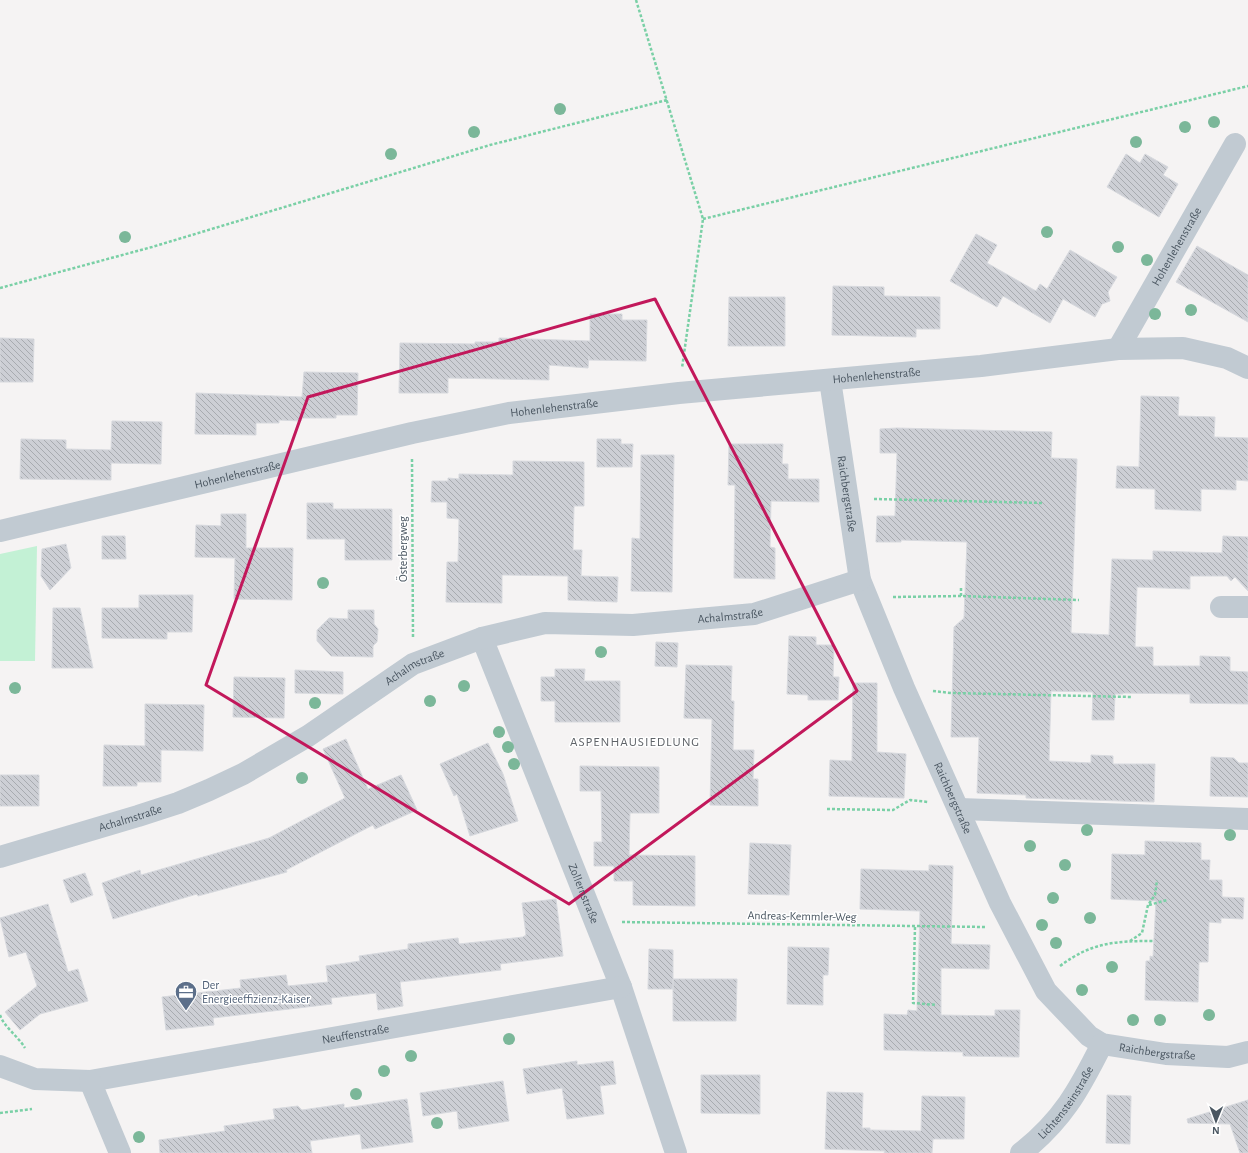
<svg xmlns="http://www.w3.org/2000/svg" width="1248" height="1153" viewBox="0 0 1248 1153" font-family="'Alegreya Sans',sans-serif">
<style>
.grass{fill:#c3f1d5}
.building{fill:url(#building-back-hatch);stroke:#d7d9de}
.lines{fill:none;stroke-linecap:round;stroke-linejoin:round}
.path{stroke:#7ad0a6;stroke-width:2.5;stroke-dasharray:3 2;stroke-linecap:butt}
.minor{stroke:#c1cad2;stroke-width:22}
.tree{fill:#7bb799}
.marked{fill:none;stroke:#c2185b;stroke-width:3;stroke-linejoin:round}
.labels{text-anchor:middle;dominant-baseline:central;stroke-width:3;stroke-linejoin:round;paint-order:stroke}
.street-label{font-size:12px;fill:#4a5661;stroke:#fff}
.service-label{font-size:12px;fill:#4e5e75;stroke:#fff;text-anchor:start}
.neighbourhood-label{font-size:13px;letter-spacing:1px;fill:#5f6368;stroke:#fff}
</style>
<defs>
<pattern id="building-back-hatch" width="6" height="6" patternUnits="userSpaceOnUse"><rect width="6" height="6" fill="#cdcfd5"/><path d="M-1 5l2 2M0 0l6 6M5-1l2 2" fill="none" stroke="#a8abb0"/></pattern>
</defs>
<rect width="100%" height="100%" fill="#f5f3f3"/>
<!-- grass -->
<path class="grass" d="M 37,546 L 35,661 L 0,661 L 0,554 Z"/>
<!-- building -->
<path class="building" d="M 1126,154 L 1140,163 L 1145,154 L 1168,167 L 1163,175 L 1178,184 L 1159,217 L 1107,187 Z
M 976,234 L 997,245 L 987,263 L 1036,291 L 1040,284 L 1047,289 L 1070,250 L 1117,277 L 1108,292 L 1110,301 L 1102,304 L 1095,317 L 1063,299 L 1050,323 L 1003,296 L 997,307 L 950,281 Z
M 1197,246 L 1248,275 L 1248,322 L 1176,282 Z
M 833,286 L 884,287 L 884,296 L 940,297 L 940,329 L 916,329 L 916,337 L 832,335 Z
M 729,297 L 785,297 L 785,346 L 728,346 Z
M 590,314 L 622,314 L 622,320 L 647,320 L 646,361 L 589,360 L 589,356 L 588,368 L 549,365 L 549,380 L 448,378 L 448,393 L 399,393 L 400,343 L 475,344 L 475,342 L 499,342 L 499,338 L 590,341 Z
M 0,338 L 34,339 L 33,382 L 0,382 Z
M 304,372 L 358,373 L 357,415 L 336,415 L 336,418 L 302,418 L 301,421 L 279,420 L 279,423 L 256,423 L 256,435 L 195,434 L 196,393 L 302,397 Z
M 1141,396 L 1179,397 L 1178,416 L 1215,417 L 1214,437 L 1248,438 L 1248,481 L 1236,480 L 1236,490 L 1201,489 L 1201,511 L 1155,509 L 1155,489 L 1116,488 L 1117,466 L 1139,467 Z
M 112,421 L 162,422 L 161,464 L 111,463 L 111,480 L 20,479 L 21,439 L 66,440 L 66,449 L 111,450 Z
M 897,428 L 1052,432 L 1051,458 L 1077,459 L 1071,633 L 1109,635 L 1112,559 L 1153,560 L 1153,551 L 1222,553 L 1223,536 L 1248,537 L 1248,591 L 1235,577 L 1231,581 L 1227,576 L 1190,576 L 1190,589 L 1137,587 L 1135,647 L 1153,647 L 1153,666 L 1200,666 L 1200,656 L 1230,657 L 1230,671 L 1248,672 L 1248,704 L 1190,703 L 1190,694 L 1123,693 L 1123,694 L 1115,694 L 1114,720 L 1092,720 L 1093,692 L 1051,691 L 1049,761 L 1091,763 L 1091,755 L 1113,756 L 1113,764 L 1155,764 L 1154,802 L 1026,798 L 1026,795 L 977,793 L 979,737 L 951,737 L 954,627 L 964,618 L 967,542 L 901,540 L 901,542 L 876,542 L 877,516 L 895,516 L 897,453 L 880,453 L 880,429 Z
M 597,439 L 621,439 L 621,444 L 633,444 L 632,467 L 597,467 Z
M 729,444 L 783,444 L 782,464 L 788,464 L 788,479 L 819,479 L 819,502 L 771,501 L 770,547 L 775,548 L 775,579 L 734,578 L 735,485 L 728,485 Z
M 641,455 L 674,455 L 672,592 L 631,591 L 632,538 L 640,539 Z
M 513,461 L 584,462 L 584,506 L 574,506 L 573,550 L 582,550 L 581,576 L 618,577 L 617,602 L 568,600 L 568,576 L 502,575 L 502,603 L 446,602 L 447,562 L 458,562 L 459,519 L 447,518 L 447,502 L 431,502 L 432,481 L 448,481 L 448,478 L 459,479 L 459,474 L 513,475 Z
M 307,503 L 333,503 L 333,509 L 392,509 L 392,560 L 345,560 L 345,539 L 307,539 Z
M 221,514 L 246,514 L 246,548 L 293,548 L 292,600 L 234,599 L 235,558 L 195,557 L 196,525 L 221,526 Z
M 102,536 L 125,536 L 126,559 L 102,559 Z
M 66,544 L 71,568 L 50,590 L 41,576 L 42,549 Z
M 139,595 L 193,595 L 192,632 L 167,632 L 167,639 L 102,638 L 102,608 L 139,608 Z
M 53,608 L 80,608 L 93,668 L 52,668 Z
M 348,610 L 374,610 L 374,624 L 378,629 L 377,642 L 373,646 L 373,657 L 331,656 L 317,641 L 317,630 L 329,618 L 348,619 Z
M 789,636 L 816,637 L 816,645 L 834,645 L 833,677 L 839,677 L 838,700 L 808,700 L 808,695 L 787,694 Z
M 656,642 L 678,643 L 677,667 L 655,666 Z
M 686,665 L 732,666 L 731,701 L 734,701 L 733,750 L 754,750 L 753,779 L 758,779 L 758,806 L 710,805 L 712,719 L 684,718 Z
M 555,669 L 585,669 L 584,681 L 620,681 L 620,722 L 555,722 L 555,701 L 541,701 L 541,677 L 555,677 Z
M 295,670 L 343,672 L 343,694 L 295,693 Z
M 234,677 L 285,678 L 284,718 L 233,717 Z
M 853,683 L 877,683 L 877,752 L 906,754 L 904,798 L 829,796 L 830,760 L 852,761 Z
M 145,704 L 204,705 L 203,751 L 161,750 L 161,782 L 137,782 L 137,786 L 103,786 L 104,745 L 145,746 Z
M 346,739 L 368,789 L 401,775 L 417,810 L 375,829 L 373,825 L 286,870 L 287,872 L 198,896 L 197,894 L 113,919 L 102,883 L 140,870 L 141,875 L 269,838 L 345,798 L 323,749 Z
M 488,743 L 503,774 L 518,821 L 470,836 L 457,794 L 454,796 L 440,764 Z
M 1211,757 L 1234,758 L 1239,763 L 1248,763 L 1248,797 L 1210,796 Z
M 580,766 L 659,767 L 659,813 L 630,813 L 629,855 L 695,856 L 695,906 L 633,905 L 633,881 L 614,881 L 614,866 L 594,866 L 594,842 L 602,842 L 601,791 L 580,791 Z
M 0,775 L 39,775 L 39,806 L 0,806 Z
M 1145,841 L 1201,843 L 1201,860 L 1210,860 L 1209,880 L 1222,880 L 1222,897 L 1244,898 L 1243,919 L 1221,918 L 1221,923 L 1209,922 L 1208,962 L 1199,962 L 1198,1002 L 1145,1000 L 1146,961 L 1150,961 L 1150,956 L 1153,957 L 1156,901 L 1111,899 L 1112,854 L 1145,855 Z
M 750,843 L 791,845 L 789,895 L 748,894 Z
M 929,865 L 953,866 L 951,944 L 990,945 L 989,969 L 941,968 L 941,1015 L 995,1016 L 995,1010 L 1020,1010 L 1019,1057 L 963,1056 L 963,1052 L 884,1050 L 884,1014 L 907,1015 L 908,1010 L 917,1011 L 920,911 L 860,909 L 861,869 L 929,871 Z
M 85,873 L 93,895 L 71,903 L 63,880 Z
M 556,899 L 563,956 L 500,964 L 501,970 L 400,982 L 403,1006 L 378,1010 L 376,993 L 331,998 L 332,1004 L 213,1018 L 214,1025 L 166,1030 L 162,997 L 241,988 L 240,980 L 286,975 L 288,986 L 328,982 L 326,966 L 360,961 L 359,956 L 408,949 L 408,944 L 458,938 L 459,944 L 523,937 L 526,935 L 522,903 Z
M 48,904 L 68,972 L 78,969 L 88,1001 L 40,1014 L 20,1030 L 5,1012 L 37,986 L 26,952 L 9,957 L 0,918 Z
M 788,947 L 829,948 L 828,975 L 823,975 L 823,1005 L 787,1004 Z
M 649,949 L 673,950 L 673,989 L 648,989 Z
M 673,979 L 737,979 L 736,1021 L 673,1021 Z
M 577,1061 L 577,1065 L 613,1061 L 616,1084 L 600,1086 L 604,1114 L 567,1119 L 562,1088 L 527,1094 L 523,1069 Z
M 701,1075 L 760,1075 L 760,1114 L 701,1113 Z
M 503,1081 L 509,1121 L 459,1129 L 457,1111 L 423,1116 L 420,1093 Z
M 827,1092 L 863,1093 L 862,1128 L 870,1128 L 870,1130 L 921,1131 L 922,1096 L 965,1097 L 964,1139 L 933,1139 L 932,1153 L 884,1153 L 885,1151 L 825,1149 Z
M 1107,1095 L 1131,1096 L 1130,1144 L 1106,1143 Z
M 407,1099 L 413,1142 L 362,1149 L 360,1134 L 310,1141 L 312,1153 L 160,1153 L 159,1140 L 225,1131 L 224,1126 L 275,1119 L 273,1109 L 298,1106 L 302,1110 L 344,1104 L 344,1108 Z
M 1248,1100 L 1248,1153 L 1240,1153 L 1230,1124 L 1188,1123 L 1187,1119 Z"/>
<g class="lines">
<!-- path -->
<path class="path" d="M 636,0 L 703,219 L 682,368
M 703,219 L 1248,86
M 0,288 L 152,247 L 490,145 L 667,100
M 412,459 L 413,638
M 874,499 L 1043,503
M 961,596 L 961,588
M 893,597 L 961,596 L 1079,600
M 933,691 L 951,693 L 1132,697
M 827,809 L 893,810 L 910,800 L 928,802
M 1149,905 L 1167,900
M 622,922 L 985,927
M 915,927 L 913,1003 L 937,1005
M 1130,941 L 1142,933 L 1148,905 L 1155,895 L 1157,880
M 1060,966 C 1092,942 1116,941 1154,941
M 0,1015 C 4,1027 18,1036 25,1048
M 0,1113 L 32,1109"/>
<!-- minor -->
<g class="minor">
<path id="s1" d="M 1118,349 L 1235,144"/>
<path id="s2" d="M 830,380 L 860,580 L 904,688 L 1000,903 L 1046,991 L 1089,1036 L 1102,1044 L 1166,1054 L 1228,1057 L 1248,1052"/>
<path id="s3" d="M 0,531 L 412,433 L 509,413 L 679,393 L 981,366 L 1118,349 L 1183,348 L 1227,358 L 1248,368"/>
<path d="M 1221,607 L 1248,607"/>
<path id="s4" d="M 482,638 L 621,987 L 676,1153"/>
<path d="M 959,809 L 1248,819"/>
<path id="s5" d="M 0,857 L 138,816 L 178,803 L 209,790 L 243,774 L 308,736 L 413,664 L 482,638 L 545,623 L 633,625 L 754,614 L 860,580"/>
<path id="s6" d="M 0,1066 L 35,1079 L 90,1081 L 621,987"/>
<path d="M 90,1081 L 120,1153"/>
<path id="s7" d="M 1021,1153 C 1062,1121 1079,1090 1102,1044"/>
</g>
</g>
<!-- trees -->
<g class="tree">
<circle cx="560" cy="109" r="6"/>
<circle cx="1214" cy="122" r="6"/>
<circle cx="1185" cy="127" r="6"/>
<circle cx="474" cy="132" r="6"/>
<circle cx="1136" cy="142" r="6"/>
<circle cx="391" cy="154" r="6"/>
<circle cx="1047" cy="232" r="6"/>
<circle cx="125" cy="237" r="6"/>
<circle cx="1118" cy="247" r="6"/>
<circle cx="1147" cy="260" r="6"/>
<circle cx="1191" cy="310" r="6"/>
<circle cx="1155" cy="314" r="6"/>
<circle cx="323" cy="583" r="6"/>
<circle cx="601" cy="652" r="6"/>
<circle cx="464" cy="686" r="6"/>
<circle cx="15" cy="688" r="6"/>
<circle cx="430" cy="701" r="6"/>
<circle cx="315" cy="703" r="6"/>
<circle cx="499" cy="732" r="6"/>
<circle cx="508" cy="747" r="6"/>
<circle cx="514" cy="764" r="6"/>
<circle cx="302" cy="778" r="6"/>
<circle cx="1087" cy="830" r="6"/>
<circle cx="1230" cy="835" r="6"/>
<circle cx="1030" cy="846" r="6"/>
<circle cx="1065" cy="865" r="6"/>
<circle cx="1053" cy="898" r="6"/>
<circle cx="1090" cy="918" r="6"/>
<circle cx="1042" cy="925" r="6"/>
<circle cx="1056" cy="943" r="6"/>
<circle cx="1112" cy="967" r="6"/>
<circle cx="1082" cy="990" r="6"/>
<circle cx="1209" cy="1015" r="6"/>
<circle cx="1133" cy="1020" r="6"/>
<circle cx="1160" cy="1020" r="6"/>
<circle cx="509" cy="1039" r="6"/>
<circle cx="411" cy="1056" r="6"/>
<circle cx="384" cy="1071" r="6"/>
<circle cx="356" cy="1094" r="6"/>
<circle cx="437" cy="1123" r="6"/>
<circle cx="139" cy="1137" r="6"/>
</g>
<!-- marked area -->
<path class="marked" d="M 655,299 L 857,691 L 569,904 L 206,685 L 308,397 Z"/>
<!-- icons -->
<defs>
<g id="office-pin" transform="scale(1.15)"><path d="M0 17L-7.5 6A9.5 9.5 0 1 1 7.5 6Z" fill="#5c6f8a" stroke="#fff"/><path d="M-6-3h4V-5.5h4V-3h4V5H-6ZM-1-4.5V-3h2v-1.5ZM-6 0V1H6V0Z" fill="#fff"/></g>
</defs>
<g fill-rule="evenodd">
<use href="#office-pin" x="186" y="992"/>
</g>
<g class="labels">
<!-- street labels -->
<g class="street-label">
<text stroke="none"><textPath href="#s1" startOffset="118">Hohenlehenstraße</textPath></text>
<text stroke="none"><textPath href="#s3" startOffset="892">Hohenlehenstraße</textPath></text>
<text stroke="none"><textPath href="#s3" startOffset="568">Hohenlehenstraße</textPath></text>
<text stroke="none"><textPath href="#s3" startOffset="244">Hohenlehenstraße</textPath></text>
<text stroke="none"><textPath href="#s2" startOffset="115">Raichbergstraße</textPath></text>
<text transform="translate(403 549) rotate(-90)">Österbergweg</text>
<text stroke="none"><textPath href="#s5" startOffset="784">Achalmstraße</textPath></text>
<text stroke="none"><textPath href="#s5" startOffset="460">Achalmstraße</textPath></text>
<text stroke="none"><textPath href="#s2" startOffset="439">Raichbergstraße</textPath></text>
<text stroke="none"><textPath href="#s5" startOffset="136">Achalmstraße</textPath></text>
<text stroke="none"><textPath href="#s4" startOffset="275">Zollernstraße</textPath></text>
<text transform="translate(802 916) rotate(1)">Andreas-Kemmler-Weg</text>
<text stroke="none"><textPath href="#s6" startOffset="362">Neuffenstraße</textPath></text>
<text stroke="none"><textPath href="#s2" startOffset="787">Raichbergstraße</textPath></text>
<text stroke="none"><textPath href="#s7" startOffset="68">Lichtensteinstraße</textPath></text>
</g>
<!-- service labels -->
<g class="service-label">
<text x="202" y="985">Der<tspan x="202" dy="14">Energieeffizienz-Kaiser</tspan></text>
</g>
<!-- neighbourhood labels -->
<g class="neighbourhood-label">
<text x="635" y="742">ASPENHAUSIEDLUNG</text>
</g>
</g>
<!-- north arrow -->
<g transform="translate(1216 1121) rotate(181)" stroke="#ffffff" stroke-width="3" paint-order="stroke">
<path d="M0-3L7 15L0 10L-7 15Z" fill="#4a5661"/>
<text y="-6" font-size="11" font-weight="bold" text-anchor="middle" fill="#4a5661">N</text>
</g>
</svg>
